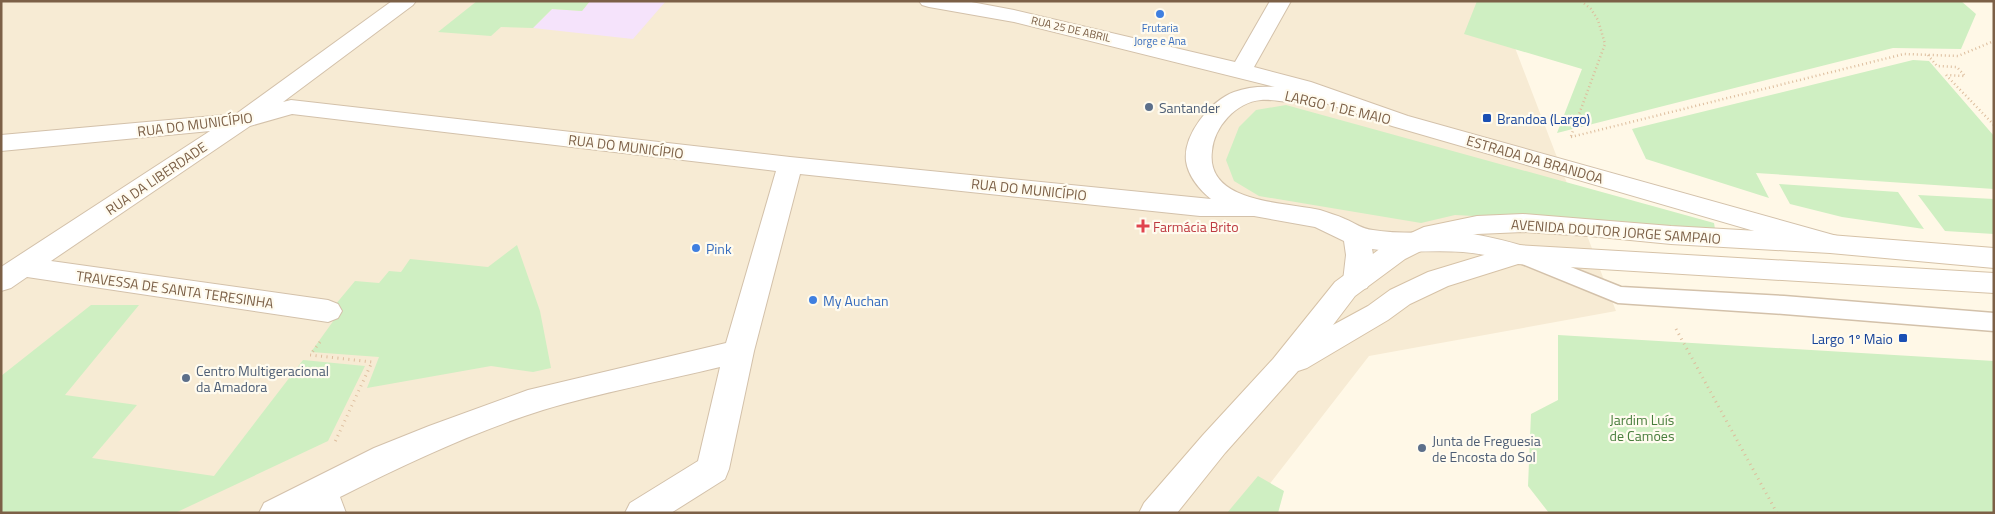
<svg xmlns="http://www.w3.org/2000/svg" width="1995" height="514" viewBox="0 0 1995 514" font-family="'Titillium Web',sans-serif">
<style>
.residential{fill:#f7ebd4}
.education{fill:#f5e3fb}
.green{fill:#cfefc2}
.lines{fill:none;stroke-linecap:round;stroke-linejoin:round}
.lane-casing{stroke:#d3c1aa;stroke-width:3}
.street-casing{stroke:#d3c1aa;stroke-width:2}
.secondary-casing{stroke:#d6c2a7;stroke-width:2}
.path-far1{stroke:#ddbd9d;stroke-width:2.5;stroke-dasharray:1 3;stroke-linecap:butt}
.path{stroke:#ddbd9d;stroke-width:3;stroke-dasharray:1 4.5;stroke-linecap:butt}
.lane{fill:#fff;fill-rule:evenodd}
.street{fill:#fff;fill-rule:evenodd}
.secondary{fill:#fff;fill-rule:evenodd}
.shop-dot{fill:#3f7fe0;stroke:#fffbef;stroke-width:2}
.service-dot{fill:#5c6f8a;stroke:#fffbef;stroke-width:2}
.transit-dot{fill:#1a4fb4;stroke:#fffbef;stroke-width:2}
.health-dot{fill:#e0444e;stroke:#fffbef;stroke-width:2}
.labels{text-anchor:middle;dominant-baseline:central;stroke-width:4.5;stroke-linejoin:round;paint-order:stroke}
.far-shop-label{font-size:11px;fill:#366cbe;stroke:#fffbef}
.far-street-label{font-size:11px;fill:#7c6047;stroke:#fffbef}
.service-label{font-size:14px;fill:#4e5e75;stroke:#fffbef;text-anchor:start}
.street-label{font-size:14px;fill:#7c6047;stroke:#fffbef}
.transit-label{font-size:14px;fill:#164399;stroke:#fffbef;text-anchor:start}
.health-label{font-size:14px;fill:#be3a42;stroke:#fffbef;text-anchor:start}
.shop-label{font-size:14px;fill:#366cbe;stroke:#fffbef;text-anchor:start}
.park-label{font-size:14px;fill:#477d3b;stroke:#fffbef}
</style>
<rect width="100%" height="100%" fill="#fff8e7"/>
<!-- residential -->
<path class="residential" d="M 1,1 L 1497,1 L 1616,311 L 1369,356 L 1247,513 L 1,513 Z"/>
<!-- education -->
<path class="education" d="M 590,1 L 666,1 L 633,39 L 533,28 L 552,9 L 582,11 Z"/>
<!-- green -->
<path class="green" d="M 477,1 L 590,1 L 582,11 L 552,9 L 533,28 L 501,27 L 491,36 L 438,32 Z
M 1477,1 L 1961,1 L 1976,14 L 1961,49 L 1893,48 L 1557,133 L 1582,69 L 1464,34 Z
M 1913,60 L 1929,61 L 1994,136 L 1994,189 L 1756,173 L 1769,198 L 1646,159 L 1632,129 Z
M 1286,105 L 1714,223 L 1715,229 L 1455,215 L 1421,223 L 1259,196 L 1234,181 L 1226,160 L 1239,127 L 1256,110 Z
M 1779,184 L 1898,192 L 1924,229 L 1842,217 L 1790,204 Z
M 1918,195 L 1994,199 L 1994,234 L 1945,231 Z
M 517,245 L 540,311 L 551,368 L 533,372 L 491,366 L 367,388 L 379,357 L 311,352 L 334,320 L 335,305 L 355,281 L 379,283 L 389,271 L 401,272 L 410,259 L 488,267 Z
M 91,305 L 139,305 L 65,395 L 137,405 L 92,458 L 214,476 L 303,360 L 365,366 L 328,441 L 175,513 L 1,513 L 1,376 Z
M 1558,335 L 1994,361 L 1994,513 L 1549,513 L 1528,486 L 1531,414 L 1558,400 Z
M 1258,476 L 1284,491 L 1278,513 L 1227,513 Z"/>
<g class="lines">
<!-- lane casing -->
<g class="lane-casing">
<path id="lane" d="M 1518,246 L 1621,287 L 1784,296 L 1994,313 L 1994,331 L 1784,314 L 1618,303 L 1510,259 L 1507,254 L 1510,249 Z"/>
</g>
<!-- street casing -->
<g class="street-casing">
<path id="street" d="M 392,1 L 416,1 L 413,5 L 283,102 L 291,100 L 790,157 L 1211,199 C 1200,190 1188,176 1186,161 C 1183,135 1210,101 1234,92 C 1247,87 1261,86 1275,87 L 1014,22 L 929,7 L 922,5 L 919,1 L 966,1 L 1014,10 L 1235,62 L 1270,1 L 1291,1 L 1254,67 L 1311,82 L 1408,116 L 1837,236 L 1841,243 L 1837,250 L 1827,252 L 1392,126 L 1305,96 L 1302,101 C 1289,104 1275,99 1261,100 C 1236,102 1214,127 1212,151 C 1205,204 1287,202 1320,210 C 1328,213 1337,215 1345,219 C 1355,223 1362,229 1373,230 C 1403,235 1433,231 1464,233 C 1485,235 1506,241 1527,247 L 1531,254 L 1527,261 C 1512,265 1499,258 1485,255 C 1448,247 1410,255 1372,249 C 1375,261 1373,277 1367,288 L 1357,291 L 1347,288 L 1343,281 L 1346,255 L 1344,241 L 1315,227 L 1254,216 L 1200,216 L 800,174 L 754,351 L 729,469 L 725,479 L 671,513 L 625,513 L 630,503 L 698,461 L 720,367 C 662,381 600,393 543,410 C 473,432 405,464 340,497 L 346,513 L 259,513 L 264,503 L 374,448 L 429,426 L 528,390 L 726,343 L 776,171 L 292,114 L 250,126 L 51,261 L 328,300 L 338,304 L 342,311 L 338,318 L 328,322 L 27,277 L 11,288 L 1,291 L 1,267 L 210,131 L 1,151 L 1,135 L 236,114 Z"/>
</g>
<!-- secondary casing -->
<g class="secondary-casing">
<path id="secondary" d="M 1523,214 L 1671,226 L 1830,235 L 1994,248 L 1994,268 L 1830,253 L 1671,244 L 1589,236 L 1523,232 L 1477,234 L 1441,241 L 1405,259 L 1355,296 L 1333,325 L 1368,306 L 1390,290 L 1428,272 L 1517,245 L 1994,273 L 1994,293 L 1518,264 L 1448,286 L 1410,304 L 1388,320 L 1307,368 L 1298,371 L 1225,453 L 1177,513 L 1139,513 L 1144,503 L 1203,435 L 1273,359 L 1335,282 L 1385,245 L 1424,227 L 1477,216 Z"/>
</g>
<!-- path-far1 -->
<path class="path-far1" d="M 1928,55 L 1937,66 L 1957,67 L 1965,76 L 1947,75
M 1946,75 L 1994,125
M 1571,136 L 1605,44 L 1598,20 L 1591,9 L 1581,1
M 1571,137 L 1904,54 L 1958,56 L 1994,41"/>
<!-- path -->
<path class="path" d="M 1676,329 L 1777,513
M 320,342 L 310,355 L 372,362 L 335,442"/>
<!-- lane -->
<use href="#lane" class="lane"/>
<!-- street -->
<use href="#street" class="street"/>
<!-- secondary -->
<use href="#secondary" class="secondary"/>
</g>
<!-- markers -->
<g class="shop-dot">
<circle cx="1160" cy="14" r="5"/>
<circle cx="696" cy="248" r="5"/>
<circle cx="813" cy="300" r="5"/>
</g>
<g class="service-dot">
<circle cx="1149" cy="107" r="5"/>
<circle cx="186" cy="378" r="5"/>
<circle cx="1422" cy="448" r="5"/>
</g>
<g class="transit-dot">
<rect x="1482" y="113" width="10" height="10" rx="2.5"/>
<rect x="1898" y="333" width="10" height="10" rx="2.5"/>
</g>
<path class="health-dot" d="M1140.5 218.5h5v5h5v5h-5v5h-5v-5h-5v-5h5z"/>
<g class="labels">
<!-- far-shop labels -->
<g class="far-shop-label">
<text x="1160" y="28">Frutaria<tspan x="1160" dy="13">Jorge e Ana</tspan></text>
</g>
<!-- far-street labels -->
<g class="far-street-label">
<text transform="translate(1071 29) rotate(13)">RUA 25 DE ABRIL</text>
</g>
<!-- service labels -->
<g class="service-label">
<text x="1159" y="107">Santander</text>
<text x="196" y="370">Centro Multigeracional<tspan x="196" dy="16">da Amadora</tspan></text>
<text x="1432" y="440">Junta de Freguesia<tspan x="1432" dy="16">de Encosta do Sol</tspan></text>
</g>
<!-- street labels -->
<g class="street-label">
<text transform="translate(1338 107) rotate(13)">LARGO 1 DE MAIO</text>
<text transform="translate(195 124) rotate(-7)">RUA DO MUNICÍPIO</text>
<text transform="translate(626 146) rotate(7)">RUA DO MUNICÍPIO</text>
<text transform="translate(1535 159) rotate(16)">ESTRADA DA BRANDOA</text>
<text transform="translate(156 178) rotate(-34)">RUA DA LIBERDADE</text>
<text transform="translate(1029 189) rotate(6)">RUA DO MUNICÍPIO</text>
<text transform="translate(1616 231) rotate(4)">AVENIDA DOUTOR JORGE SAMPAIO</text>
<text transform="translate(175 289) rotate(8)">TRAVESSA DE SANTA TERESINHA</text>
</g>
<!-- transit labels -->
<g class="transit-label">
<text x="1497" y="118">Brandoa (Largo)</text>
<text x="1893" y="338" text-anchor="end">Largo 1º Maio</text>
</g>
<!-- health labels -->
<g class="health-label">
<text x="1153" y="226">Farmácia Brito</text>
</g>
<!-- shop labels -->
<g class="shop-label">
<text x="706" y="248">Pink</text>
<text x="823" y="300">My Auchan</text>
</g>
<!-- park labels -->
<g class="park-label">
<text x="1642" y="419">Jardim Luís<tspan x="1642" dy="16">de Camões</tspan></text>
</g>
</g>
<!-- border -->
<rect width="1995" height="514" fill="none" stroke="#7c6047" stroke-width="5"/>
</svg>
